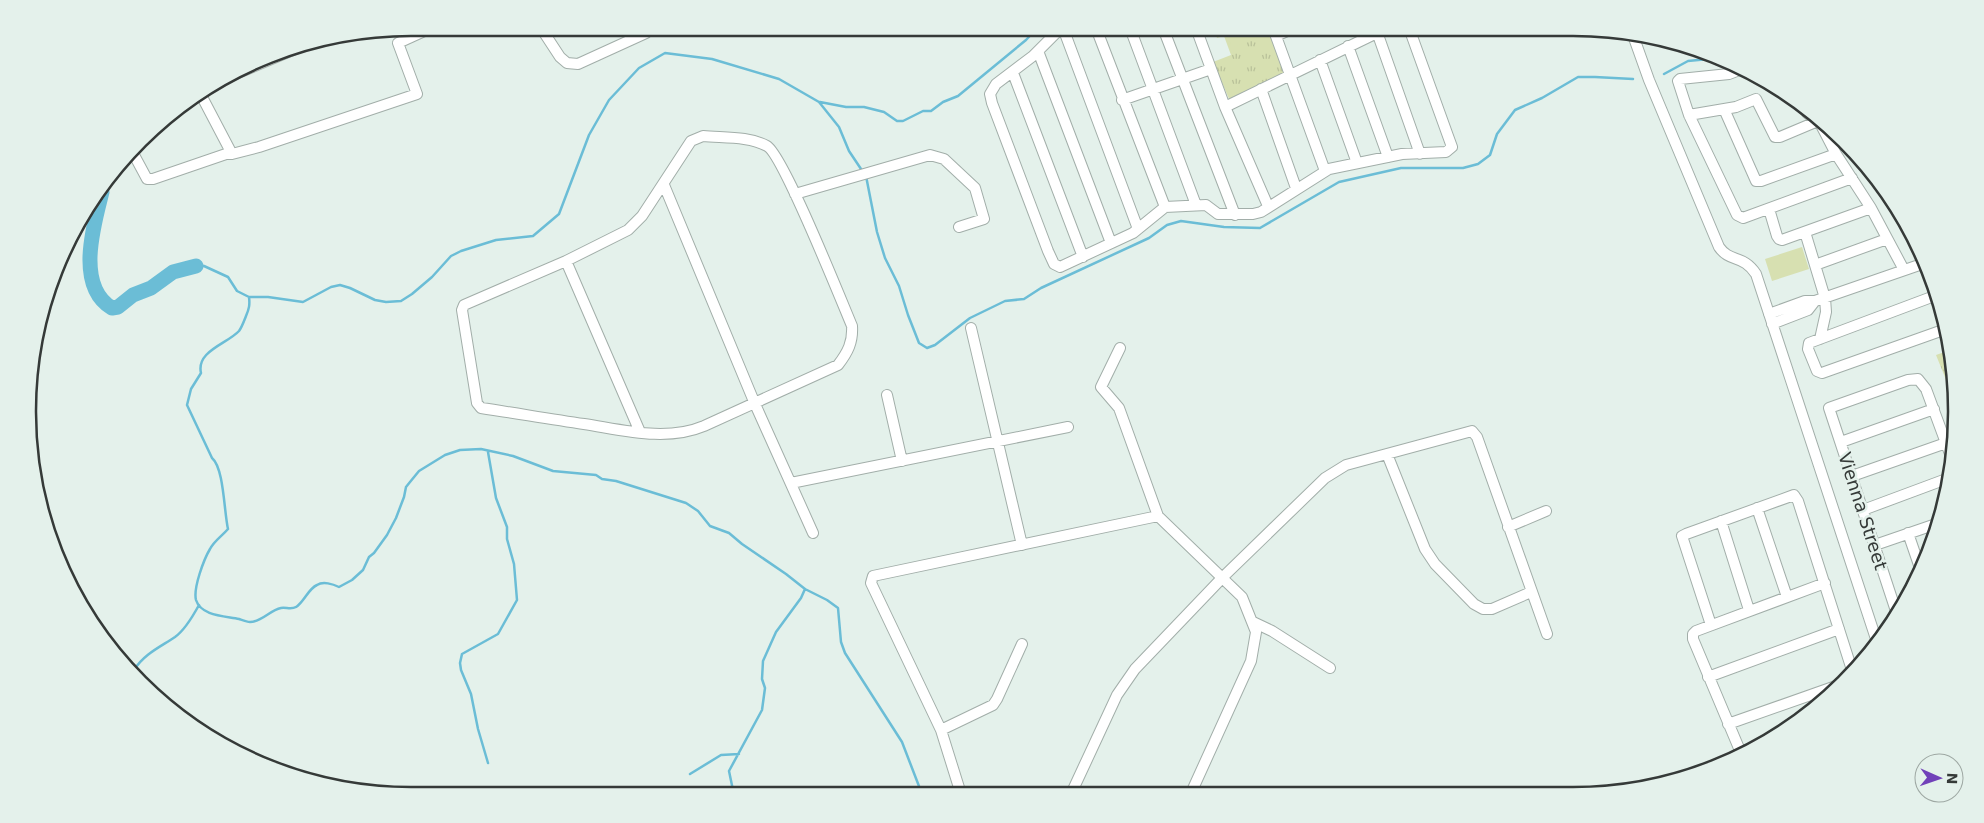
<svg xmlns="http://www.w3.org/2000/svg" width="1984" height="823" viewBox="0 0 1984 823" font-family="'DejaVu Sans',sans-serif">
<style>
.grass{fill:url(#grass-tufts)}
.pitch{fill:#d7e0b1}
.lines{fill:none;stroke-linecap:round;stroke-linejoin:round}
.stream{stroke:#6bbdd6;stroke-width:2.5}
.river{stroke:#6bbdd6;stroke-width:15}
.street-casing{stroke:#a2aea9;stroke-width:12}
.street{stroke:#fff;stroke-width:10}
.labels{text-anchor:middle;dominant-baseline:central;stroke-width:5;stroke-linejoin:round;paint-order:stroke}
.street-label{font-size:18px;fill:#353a38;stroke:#e4f1eb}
.rim{fill:none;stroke:#353a38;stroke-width:2.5}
</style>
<defs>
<pattern id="grass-tufts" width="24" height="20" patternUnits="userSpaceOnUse" patternTransform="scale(1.25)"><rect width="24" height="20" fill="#d7e0b1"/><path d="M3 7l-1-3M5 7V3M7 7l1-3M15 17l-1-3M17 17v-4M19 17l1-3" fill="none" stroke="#b9c199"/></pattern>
</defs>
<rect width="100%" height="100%" fill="#e4f1eb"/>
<!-- grass -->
<path class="grass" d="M 1214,28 L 1269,28 L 1286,72 L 1230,101 L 1213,62 L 1231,55 L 1224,36 L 1217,38 Z
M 1950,350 L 1956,386 L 1955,402 L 1936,355 Z"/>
<!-- pitch -->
<path class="pitch" d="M 1225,28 L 1264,28 L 1266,35 L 1232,47 Z
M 1802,247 L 1809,269 L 1772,281 L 1765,259 Z"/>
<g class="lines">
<!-- stream -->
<path class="stream" d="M 1664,74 L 1688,61 L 1719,58
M 820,102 L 846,107 L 864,107 L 884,112 L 897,121 L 903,121 L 923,111 L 931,111 L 943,102 L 958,96 L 1026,40 L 1037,28
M 866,176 L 877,232 L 885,258 L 899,286 L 908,315 L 919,343 L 927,348 L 935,345 L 970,318 L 1005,301 L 1024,299 L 1041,288 L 1149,238 L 1167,225 L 1181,221 L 1224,227 L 1260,228 L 1339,182 L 1401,168 L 1463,168 L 1478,164 L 1490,155 L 1497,134 L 1515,110 L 1542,98 L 1578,77 L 1595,77 L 1633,79
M 196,266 L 204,266 L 228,277 L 237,291 L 249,297 L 268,297 L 303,302 L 331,287 L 340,285 L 350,288 L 375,300 L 386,302 L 401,301 L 412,294 L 432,277 L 451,256 L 461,251 L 496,240 L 533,236 L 559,214 L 589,135 L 609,100 L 639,68 L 665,53 L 712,59 L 779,79 L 819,102 L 839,127 L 849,151 L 863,172
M 249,297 C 250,305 249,309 246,316 C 244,321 242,327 239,331 C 227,344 196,351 201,373 L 191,389 L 187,405 L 212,458 C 224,468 224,512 228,529 C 222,536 214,541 210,549 C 204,559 193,588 196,600 C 201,616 225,616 239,619 C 242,620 247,622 250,622 C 262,622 270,610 281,608 C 286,607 291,610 296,607 C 304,602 308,589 317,585 C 323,581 333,584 339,587 L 352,580 L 363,570 L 369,557 L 374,553 L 387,535 L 396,518 L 404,497 L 406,487 L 410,482 L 419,471 L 445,455 L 460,450 L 481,449 L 513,456 L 553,471 L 596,475 L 602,479 L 616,481 L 686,503 L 698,511 L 710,526 L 729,533 L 742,544 L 786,574 L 805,589 L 827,600 L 838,608 L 841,642 L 845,653 L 902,742 L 922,794
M 488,452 L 496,498 L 507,527 L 507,539 L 514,564 L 517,600 L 498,634 L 462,654 L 460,663 L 461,670 L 471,694 L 478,729 L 488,763
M 134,670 C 144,654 160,647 175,637 C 185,630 193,616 199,605
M 690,774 L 721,755 L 739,754
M 734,795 L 729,771 L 762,710 L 765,688 L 762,679 L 763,661 L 776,632 L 801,598 L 805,589"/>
<!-- river -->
<path class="river" d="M 102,192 C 94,224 75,286 112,308 L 118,307 L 133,295 L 151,288 L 173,272 L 196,266"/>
<!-- street casing -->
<g class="street-casing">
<path id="street" d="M 541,28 L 560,57 L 567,63 L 578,64 L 646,33 L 651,28
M 1063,28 L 1138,229
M 1065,28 L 1057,32 L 1033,56 L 996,84 L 990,94 L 992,103 L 1048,251 L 1054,264 L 1060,267 L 1133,233 L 1165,207 L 1206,205 L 1218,214 L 1253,214 L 1261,212 L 1329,169 L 1402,154 L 1446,152 L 1452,147 L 1448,136 L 1409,28
M 1096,28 L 1165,207
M 1130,28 L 1196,205
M 1163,28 L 1235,215
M 1196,28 L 1225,107 L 1268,206
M 1273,28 L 1325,171
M 1377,32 L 1420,154
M 1276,36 L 1294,28
M 1634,38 L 1649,80 L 1719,247 C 1730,263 1743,254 1756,274 L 1877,642
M 1348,46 L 1388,157
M 1038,51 L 1111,243
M 1320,60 L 1357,163
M 1742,69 L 1729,74 L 1680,79 L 1678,81 L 1689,115 L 1737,215 L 1743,218 L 1852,178
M 1013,73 L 1083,257
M 214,83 L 305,45
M 1261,89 L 1296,188
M 1122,100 L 1211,69
M 1225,107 L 1387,28
M 1804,107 L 1807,113 L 1821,125 L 1836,154 L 1871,208 L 1904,270
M 1724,109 L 1756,181 L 1761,181 L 1836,154
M 1689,115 L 1736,107 L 1756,99 L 1775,137 L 1780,137 L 1818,121
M 703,136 C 723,138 749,136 767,146 C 783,155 841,300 852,326 C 853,342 848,352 838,365 L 704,426 C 666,442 623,430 584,424 C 549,419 515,413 481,408 L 477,403 L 462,310 L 464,305 L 566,261 L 628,230 L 642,216 L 691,141 Z
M 133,153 L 147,179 L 153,179 L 226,154 L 232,154 L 200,93
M 232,154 L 259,147 L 417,94 L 398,43 L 431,28
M 664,185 L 755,404 L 813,533
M 795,194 L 930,155 L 944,159 L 975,188 L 984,219 L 959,227
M 1769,209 L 1777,236 L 1779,239 L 1782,240 L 1871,208
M 1805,232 L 1825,298 L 1826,312 L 1820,339
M 566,261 L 640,432
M 1815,265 L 1887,239
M 1937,295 L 1809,343 L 1808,349 L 1817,371 L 1822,373 L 1946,329
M 1769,314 L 1805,301 L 1815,301 L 1925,263
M 1772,324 L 1808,310 L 1815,301
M 971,328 L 1022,545
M 1120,348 L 1101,387 L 1119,408 L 1158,516 L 1242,597 L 1256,632 L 1251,661 L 1191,793
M 887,395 L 902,461
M 1841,442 L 1934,409
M 1387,454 L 1425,549 L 1435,564 L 1474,604 L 1483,609 L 1492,609 L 1531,592
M 1852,476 L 1946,443
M 791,483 L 1068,427
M 1757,508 L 1787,597
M 1863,510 L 1949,478
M 1721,521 L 1749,610
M 1508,527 L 1546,511
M 1908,533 L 1920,568
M 1875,545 L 1939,523
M 1897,614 L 1829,408 L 1908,380 L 1918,379 L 1926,389 L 1953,462
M 1253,622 L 1272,631 L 1330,668
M 1711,625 L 1682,536 L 1686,534 L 1794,495 L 1798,501 L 1852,670
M 1708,677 L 1839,629
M 1728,724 L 1839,685
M 941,730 L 993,705 L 997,699 L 1022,644
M 1741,753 L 1693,639 L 1693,634 L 1696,631 L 1825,583
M 961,794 L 941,730 L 871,583 L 873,576 L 1158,516
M 1071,794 L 1117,695 L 1135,669 L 1223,577 L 1325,478 L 1346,465 L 1472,431 L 1477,437 L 1547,634"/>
</g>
<!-- street -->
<use href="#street" class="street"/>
</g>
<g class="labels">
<!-- street labels -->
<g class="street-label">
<text transform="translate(1863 511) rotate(72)">Vienna Street</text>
</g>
</g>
<!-- crop -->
<path d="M0 0H1984V823H0ZM411 36H1573A375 375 0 0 1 1948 411V412A375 375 0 0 1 1573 787H411A375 375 0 0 1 36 412V411A375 375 0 0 1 411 36Z" fill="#e4f1eb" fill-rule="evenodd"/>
<path class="rim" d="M411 36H1573A375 375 0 0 1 1948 411V412A375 375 0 0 1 1573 787H411A375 375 0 0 1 36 412V411A375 375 0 0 1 411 36Z"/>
<!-- north arrow -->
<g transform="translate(1939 778) rotate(92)"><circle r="24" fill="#e4f1eb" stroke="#9ea8a3"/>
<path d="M0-4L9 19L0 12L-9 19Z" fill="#7141b9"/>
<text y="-8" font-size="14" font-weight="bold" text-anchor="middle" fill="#353a38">N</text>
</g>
</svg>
